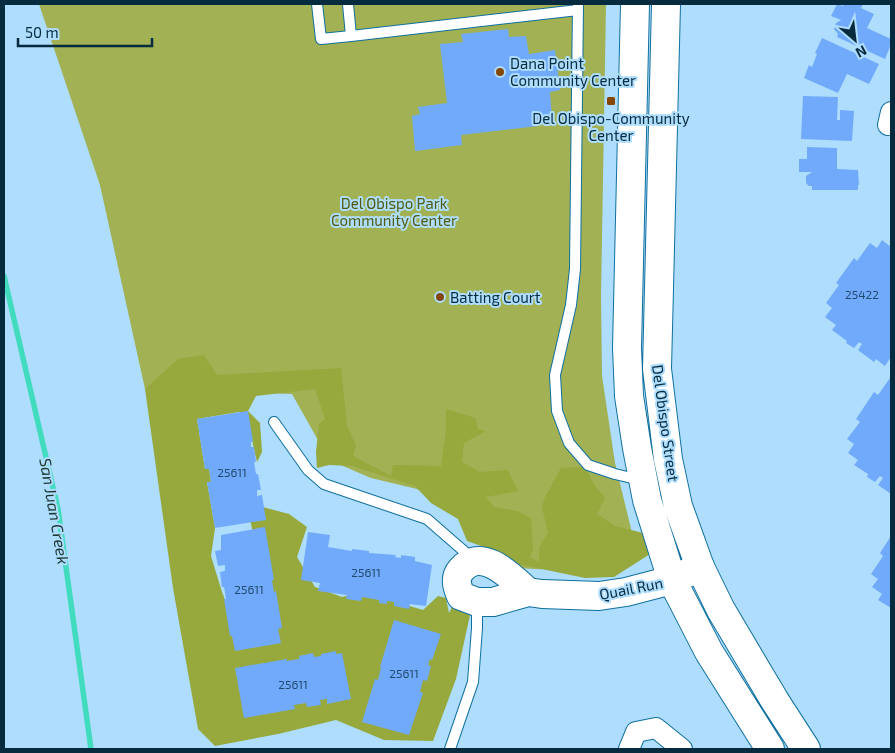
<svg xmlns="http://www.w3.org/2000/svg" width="895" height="753" viewBox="0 0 895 753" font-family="'Exo 2',sans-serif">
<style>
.green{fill:#a1b153}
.forest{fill:#97a83d}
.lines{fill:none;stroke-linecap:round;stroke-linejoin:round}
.stream{stroke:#41dbbe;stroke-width:5.5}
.building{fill:#72aafb}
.lane-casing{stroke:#10709f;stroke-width:12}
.street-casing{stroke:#10709f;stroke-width:22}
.secondary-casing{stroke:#10709f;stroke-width:30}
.primary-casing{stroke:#10709f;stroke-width:30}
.lane{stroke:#fff;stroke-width:10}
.street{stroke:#fff;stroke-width:20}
.secondary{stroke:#fff;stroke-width:28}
.primary{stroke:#fff;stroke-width:28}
.poi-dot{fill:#854708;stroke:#aeddfd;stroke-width:2}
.labels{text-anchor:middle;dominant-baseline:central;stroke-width:4;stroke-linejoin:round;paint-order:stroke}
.number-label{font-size:12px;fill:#214b6e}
.poi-label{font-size:15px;fill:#062b3f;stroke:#aeddfd;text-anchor:start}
.park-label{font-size:15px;fill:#515c0e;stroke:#aeddfd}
.street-label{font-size:15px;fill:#062b3f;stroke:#aeddfd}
.water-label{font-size:16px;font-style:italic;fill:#1d3630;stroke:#aeddfd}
</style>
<rect width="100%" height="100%" fill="#aeddfd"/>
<!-- green -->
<path class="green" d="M 39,4 L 606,4 L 601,296 L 602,376 L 615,463 L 635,545 L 557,570 L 515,568 L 448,502 L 417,489 L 371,478 L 336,463 L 323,449 L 292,394 L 145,389 L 100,185 Z"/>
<!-- forest -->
<path class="forest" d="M 204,355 L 217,375 L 341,368 L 347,426 L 356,445 L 353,456 L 391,476 L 393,465 L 441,466 L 446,430 L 446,409 L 475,418 L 478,429 L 486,431 L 464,443 L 462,462 L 480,472 L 508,470 L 518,491 L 486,497 L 494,507 L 517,511 L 531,518 L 533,549 L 530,557 L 539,562 L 539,548 L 548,533 L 542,507 L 545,497 L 561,468 L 585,467 L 595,486 L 605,498 L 597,514 L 615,526 L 651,535 L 650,554 L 614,577 L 585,578 L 513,563 L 487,548 L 467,541 L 458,519 L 431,503 L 415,486 L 352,466 L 329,465 L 317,468 L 316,452 L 319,424 L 325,419 L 315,389 L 256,396 L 248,411 L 260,423 L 262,452 L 257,462 L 246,414 L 239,412 L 197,419 L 205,469 L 209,469 L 211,482 L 207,482 L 215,528 L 211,556 L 222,592 L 241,640 L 256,549 L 248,508 L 255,505 L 289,514 L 307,527 L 297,557 L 315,587 L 342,597 L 362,592 L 423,610 L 438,596 L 446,598 L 449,613 L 456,599 L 465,602 L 470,615 L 456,679 L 433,741 L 384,740 L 336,720 L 278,734 L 215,746 L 198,729 L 173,588 L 145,389 L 178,359 Z"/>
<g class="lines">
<!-- stream -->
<path class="stream" d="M 4,276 L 58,509 L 91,749"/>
</g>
<!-- building -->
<path class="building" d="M 837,4 L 843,6 L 844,4 L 863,4 L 861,8 L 874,14 L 867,28 L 891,39 L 891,44 L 885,59 L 837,37 L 838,34 L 834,29 L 836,23 L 841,20 L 831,16 Z
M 508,29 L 509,37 L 526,36 L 529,54 L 555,50 L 560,90 L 550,92 L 552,118 L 537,119 L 538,126 L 461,135 L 462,145 L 415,151 L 412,116 L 420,114 L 418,107 L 447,103 L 440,44 L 463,42 L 461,34 Z
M 822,38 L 879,64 L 869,84 L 847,74 L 838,93 L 804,78 L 809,65 L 812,67 L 817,54 L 815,53 Z
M 803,96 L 838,97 L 837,120 L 840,120 L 840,110 L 854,111 L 852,141 L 801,139 Z
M 807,147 L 837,148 L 837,169 L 858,170 L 859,185 L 858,185 L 858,190 L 812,190 L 812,186 L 809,186 L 806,183 L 806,176 L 812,172 L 799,172 L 799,159 L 807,159 Z
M 882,240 L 891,247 L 891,357 L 885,366 L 876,359 L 874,362 L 858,350 L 862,344 L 859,342 L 854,348 L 846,343 L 847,341 L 832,330 L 836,325 L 825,317 L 832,308 L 826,303 L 839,285 L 836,283 L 854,258 L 857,261 L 870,243 L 877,248 Z
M 890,378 L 891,379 L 891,494 L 878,485 L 883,478 L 880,476 L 875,482 L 867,477 L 868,474 L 854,465 L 858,460 L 848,453 L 854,444 L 847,439 L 860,422 L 856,419 L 874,392 L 878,395 Z
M 248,411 L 253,441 L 251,442 L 251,447 L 254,447 L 256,462 L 254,462 L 256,474 L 258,474 L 261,490 L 257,490 L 257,496 L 262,495 L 266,520 L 215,528 L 207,482 L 211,482 L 209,469 L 205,469 L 197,419 Z
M 265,527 L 274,580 L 272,580 L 274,592 L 276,591 L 282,628 L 278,629 L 281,643 L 235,651 L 232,636 L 230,636 L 224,599 L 226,599 L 224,587 L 222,587 L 220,572 L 225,571 L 225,565 L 218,566 L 215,551 L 221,550 L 221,535 Z
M 308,532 L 330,535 L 328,547 L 352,551 L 352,549 L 369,551 L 369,553 L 396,555 L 395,557 L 401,558 L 401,555 L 415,557 L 415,561 L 432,565 L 426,606 L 410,604 L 409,609 L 394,606 L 394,602 L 387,601 L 387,604 L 379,603 L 379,600 L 362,597 L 361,601 L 346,599 L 347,595 L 318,591 L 320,583 L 301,580 Z
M 891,536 L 891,608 L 878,600 L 882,594 L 872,587 L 878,579 L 871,574 L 883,556 L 880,553 Z
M 394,620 L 441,634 L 432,660 L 430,659 L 428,665 L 431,666 L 427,681 L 423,680 L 420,692 L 423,693 L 409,735 L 362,722 L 375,679 L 378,680 L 381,667 L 380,667 Z
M 336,651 L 336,654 L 342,653 L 351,699 L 327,704 L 327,699 L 320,700 L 321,705 L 307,707 L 306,703 L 294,705 L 295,709 L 244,718 L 235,668 L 287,659 L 287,661 L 299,659 L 299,656 L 313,653 L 314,657 L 321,656 L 321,654 Z"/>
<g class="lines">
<!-- lane casing -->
<g class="lane-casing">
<path id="lane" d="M 317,4 L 321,39 L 351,36
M 348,4 L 351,36 L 578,10
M 578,4 L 575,269 L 571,305 L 555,375 L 557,411 L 569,443 L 588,465 L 615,474 L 640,480
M 274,422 L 308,470 L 324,484 L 427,519 L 473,559
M 450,749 L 473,682 L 477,628 L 477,603"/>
</g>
<!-- street casing -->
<g class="street-casing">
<path id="street" d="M 888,125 L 891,112
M 629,749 L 636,732 L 656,728 L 682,749"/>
</g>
<!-- secondary casing -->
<g class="secondary-casing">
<path id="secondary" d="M 528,592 C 512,578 482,545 461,570 C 454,578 457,587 461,596 L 477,602 L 493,602 L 528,592 L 542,594 L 599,596 L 626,592 L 672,580 L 700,567"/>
</g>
<!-- primary casing -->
<g class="primary-casing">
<path id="primary" d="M 635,4 L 627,348 L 629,396 L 637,448 L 647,500 L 672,580 L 709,652 L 770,749
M 666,4 L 657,369 L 668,459 L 678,506 L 700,567 L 721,610 L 775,701 L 806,749"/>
</g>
<!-- lane -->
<use href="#lane" class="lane"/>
<!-- street -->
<use href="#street" class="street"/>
<!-- secondary -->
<use href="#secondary" class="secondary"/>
<!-- primary -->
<use href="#primary" class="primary"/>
</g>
<!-- markers -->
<g class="poi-dot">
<circle cx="500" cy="72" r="5"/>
<rect x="606" y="96" width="10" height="10" rx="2.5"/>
<circle cx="440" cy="297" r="5"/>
</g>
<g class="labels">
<!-- number labels -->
<g class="number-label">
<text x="862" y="294">25422</text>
<text x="232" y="472">25611</text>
<text x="366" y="572">25611</text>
<text x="249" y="589">25611</text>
<text x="404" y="673">25611</text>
<text x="293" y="684">25611</text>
</g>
<!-- poi labels -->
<g class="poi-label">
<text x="510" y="63">Dana Point<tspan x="510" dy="17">Community Center</tspan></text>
<text x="611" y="118" text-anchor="middle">Del Obispo-Community<tspan x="611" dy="17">Center</tspan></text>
<text x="450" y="297">Batting Court</text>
</g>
<!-- park labels -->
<g class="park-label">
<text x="394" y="203">Del Obispo Park<tspan x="394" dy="17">Community Center</tspan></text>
</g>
<!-- street labels -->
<g class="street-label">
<text transform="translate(666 423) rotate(82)">Del Obispo Street</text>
<text transform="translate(631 588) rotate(-11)">Quail Run</text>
</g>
<!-- water labels -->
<g class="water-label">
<text transform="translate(55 511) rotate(80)">San Juan Creek</text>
</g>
</g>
<!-- border -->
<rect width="895" height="753" fill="none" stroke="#062b3f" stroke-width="10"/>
<!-- north arrow -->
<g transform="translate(855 40) rotate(152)" stroke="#aeddfd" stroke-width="4" paint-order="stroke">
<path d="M0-4L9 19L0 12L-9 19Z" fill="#062b3f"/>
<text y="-8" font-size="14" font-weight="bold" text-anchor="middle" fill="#062b3f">N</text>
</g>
<!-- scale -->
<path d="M18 38v8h134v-8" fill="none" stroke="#062b3f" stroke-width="2.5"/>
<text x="25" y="38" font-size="15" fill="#062b3f" stroke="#aeddfd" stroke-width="4" paint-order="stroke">50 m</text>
</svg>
